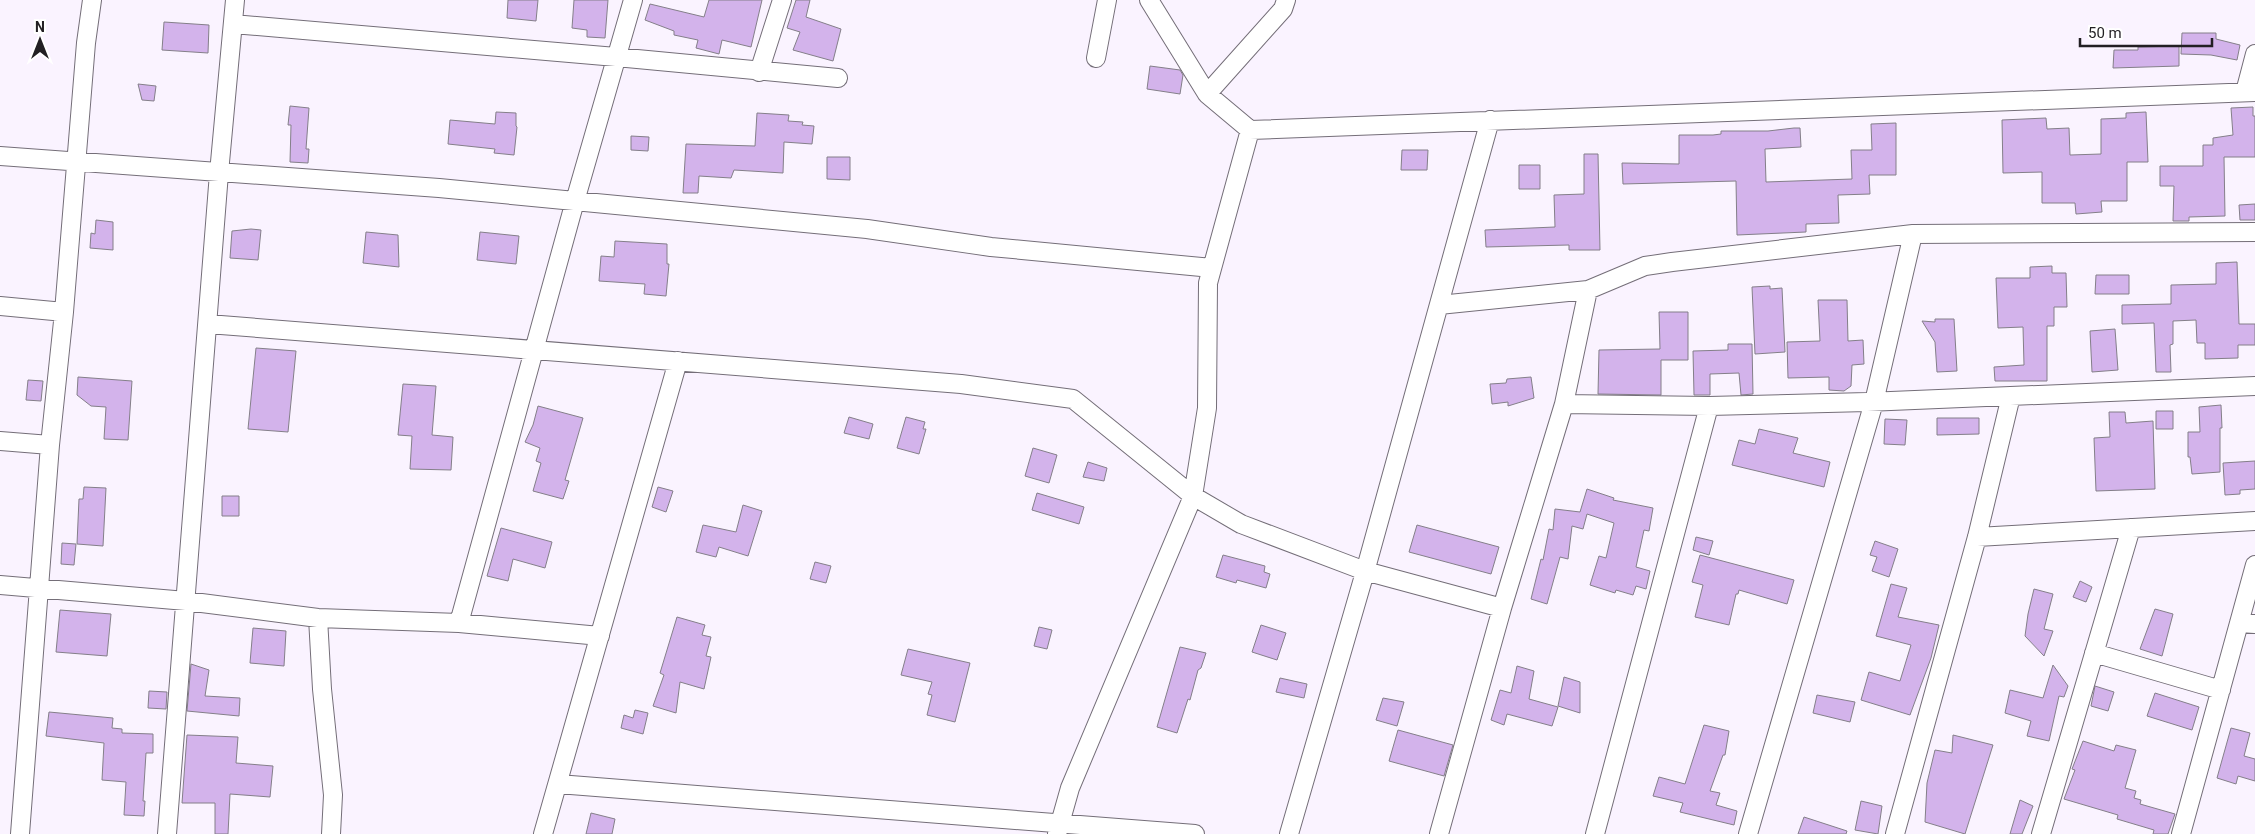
<svg xmlns="http://www.w3.org/2000/svg" width="2255" height="834" viewBox="0 0 2255 834" font-family="Roboto,sans-serif">
<style>
.building{fill:#d3b3eb;stroke:#847f89}
.lines{fill:none;stroke-linecap:round;stroke-linejoin:round}
.minor-casing{stroke:#746e78;stroke-width:20}
.minor{stroke:#fff;stroke-width:18}
</style>
<rect width="100%" height="100%" fill="#faf3ff"/>
<!-- building -->
<path class="building" d="M 508,0 L 538,0 L 536,21 L 507,18 Z
M 574,0 L 608,0 L 605,38 L 587,37 L 587,30 L 572,28 Z
M 709,0 L 762,0 L 751,47 L 722,40 L 719,54 L 696,48 L 698,40 L 674,35 L 674,31 L 645,20 L 650,4 L 704,17 Z
M 796,0 L 810,0 L 806,17 L 841,29 L 833,61 L 793,50 L 800,32 L 787,28 Z
M 164,22 L 209,25 L 208,53 L 162,50 Z
M 2182,33 L 2216,33 L 2216,39 L 2240,45 L 2237,60 L 2211,55 L 2181,54 Z
M 2179,46 L 2179,66 L 2113,68 L 2114,50 L 2138,50 L 2138,47 Z
M 1150,66 L 1180,70 L 1183,75 L 1180,94 L 1147,89 Z
M 138,84 L 156,86 L 154,101 L 142,100 Z
M 290,106 L 309,108 L 306,149 L 309,149 L 308,163 L 290,162 L 291,125 L 288,125 Z
M 2253,107 L 2253,116 L 2255,116 L 2255,157 L 2224,157 L 2225,216 L 2189,217 L 2189,221 L 2173,221 L 2174,186 L 2160,186 L 2160,166 L 2203,166 L 2203,145 L 2213,145 L 2213,138 L 2233,135 L 2231,108 Z
M 496,112 L 516,113 L 516,126 L 517,127 L 514,155 L 494,153 L 495,149 L 448,144 L 450,120 L 495,124 Z
M 2146,112 L 2148,162 L 2127,162 L 2127,201 L 2101,201 L 2102,212 L 2076,214 L 2075,203 L 2042,203 L 2042,172 L 2003,173 L 2002,120 L 2046,118 L 2047,129 L 2069,128 L 2070,155 L 2101,154 L 2101,119 L 2126,118 L 2126,113 Z
M 757,113 L 789,115 L 788,121 L 803,122 L 802,125 L 814,126 L 812,144 L 784,142 L 783,173 L 734,170 L 731,178 L 699,176 L 698,193 L 683,193 L 686,144 L 755,146 Z
M 1896,123 L 1896,175 L 1869,175 L 1870,194 L 1838,195 L 1839,223 L 1806,224 L 1806,232 L 1737,235 L 1736,181 L 1623,184 L 1622,163 L 1679,164 L 1679,135 L 1713,135 L 1721,134 L 1721,131 L 1768,131 L 1794,128 L 1800,128 L 1801,147 L 1765,149 L 1766,182 L 1852,179 L 1851,150 L 1872,150 L 1871,124 Z
M 631,136 L 649,137 L 648,151 L 631,150 Z
M 1402,150 L 1428,150 L 1427,170 L 1401,170 Z
M 1584,154 L 1598,154 L 1600,250 L 1569,250 L 1569,245 L 1486,247 L 1485,230 L 1555,227 L 1554,195 L 1584,194 Z
M 827,157 L 850,157 L 850,180 L 827,179 Z
M 1519,165 L 1540,165 L 1540,189 L 1519,189 Z
M 2255,204 L 2255,220 L 2240,220 L 2239,205 Z
M 96,220 L 113,222 L 113,250 L 90,248 L 91,233 L 95,234 Z
M 251,229 L 261,230 L 258,260 L 230,258 L 232,231 Z
M 366,232 L 398,235 L 399,267 L 363,263 Z
M 480,232 L 519,236 L 516,264 L 477,260 Z
M 615,241 L 667,244 L 667,264 L 669,264 L 666,296 L 644,294 L 645,284 L 599,281 L 601,256 L 614,257 Z
M 2237,262 L 2239,324 L 2255,324 L 2255,345 L 2238,345 L 2238,358 L 2205,359 L 2205,343 L 2197,343 L 2196,320 L 2173,321 L 2173,344 L 2170,345 L 2171,372 L 2156,372 L 2154,323 L 2122,324 L 2122,305 L 2171,304 L 2171,285 L 2216,284 L 2216,263 Z
M 2052,266 L 2052,273 L 2066,273 L 2067,307 L 2054,307 L 2054,326 L 2047,326 L 2047,381 L 1995,381 L 1994,367 L 2024,365 L 2023,327 L 1998,328 L 1996,278 L 2030,278 L 2030,267 Z
M 2096,275 L 2129,275 L 2129,294 L 2095,294 Z
M 1770,286 L 1770,289 L 1782,288 L 1785,352 L 1755,354 L 1752,287 Z
M 1818,300 L 1847,300 L 1848,341 L 1863,340 L 1864,364 L 1852,365 L 1851,386 L 1844,391 L 1829,390 L 1829,377 L 1788,378 L 1787,342 L 1820,341 Z
M 1659,312 L 1688,312 L 1688,360 L 1661,360 L 1661,395 L 1598,394 L 1599,350 L 1660,349 Z
M 1935,319 L 1954,319 L 1957,371 L 1937,372 L 1935,342 L 1922,321 L 1935,322 Z
M 2115,329 L 2118,370 L 2092,372 L 2090,331 Z
M 1728,344 L 1752,344 L 1753,394 L 1741,395 L 1739,373 L 1710,374 L 1710,395 L 1694,395 L 1693,351 L 1728,350 Z
M 256,348 L 296,351 L 288,432 L 248,429 Z
M 78,377 L 132,381 L 128,440 L 104,439 L 106,407 L 91,406 L 77,395 Z
M 1531,377 L 1534,398 L 1508,406 L 1508,402 L 1492,404 L 1490,384 L 1506,383 L 1507,379 Z
M 28,380 L 43,381 L 41,401 L 26,400 Z
M 403,384 L 436,386 L 432,435 L 453,437 L 451,470 L 410,469 L 412,436 L 398,435 Z
M 2221,405 L 2222,428 L 2220,428 L 2220,472 L 2192,474 L 2190,457 L 2188,457 L 2188,432 L 2200,432 L 2199,407 Z
M 538,406 L 583,418 L 565,480 L 569,481 L 563,499 L 533,491 L 541,463 L 536,461 L 540,448 L 525,442 L 533,425 Z
M 2156,411 L 2173,411 L 2173,429 L 2156,429 Z
M 2109,412 L 2125,412 L 2126,423 L 2153,421 L 2155,489 L 2096,491 L 2094,438 L 2110,437 Z
M 849,417 L 873,424 L 869,439 L 844,433 Z
M 906,417 L 925,422 L 923,429 L 926,429 L 919,454 L 897,448 Z
M 1937,418 L 1979,418 L 1979,434 L 1937,435 Z
M 1885,419 L 1907,420 L 1905,445 L 1884,444 Z
M 1759,429 L 1798,438 L 1793,453 L 1830,462 L 1824,487 L 1732,465 L 1739,440 L 1755,444 Z
M 1033,448 L 1057,455 L 1049,483 L 1025,476 Z
M 2255,461 L 2255,489 L 2240,490 L 2240,494 L 2225,495 L 2223,463 Z
M 1088,462 L 1107,468 L 1104,481 L 1083,477 Z
M 84,487 L 106,488 L 103,546 L 77,544 L 79,499 L 83,499 Z
M 658,487 L 673,491 L 666,512 L 652,507 Z
M 1587,489 L 1614,498 L 1613,500 L 1653,508 L 1649,531 L 1644,530 L 1636,567 L 1650,571 L 1646,589 L 1636,586 L 1633,595 L 1616,590 L 1615,593 L 1590,585 L 1599,556 L 1606,558 L 1614,523 L 1587,514 L 1583,529 L 1572,526 L 1568,559 L 1560,557 L 1547,604 L 1531,599 L 1541,559 L 1543,560 L 1549,529 L 1553,530 L 1555,509 L 1580,512 Z
M 1037,493 L 1084,507 L 1079,524 L 1032,510 Z
M 222,496 L 239,496 L 239,516 L 222,516 Z
M 743,505 L 762,511 L 748,556 L 719,547 L 716,557 L 696,552 L 703,525 L 736,532 Z
M 1417,525 L 1499,547 L 1491,574 L 1409,552 Z
M 501,528 L 552,542 L 545,568 L 513,559 L 508,581 L 487,576 Z
M 1696,537 L 1713,541 L 1709,555 L 1693,550 Z
M 1875,541 L 1898,549 L 1889,577 L 1872,571 L 1877,557 L 1870,555 Z
M 62,543 L 76,544 L 74,565 L 61,564 Z
M 1223,555 L 1265,566 L 1264,572 L 1270,574 L 1266,588 L 1237,580 L 1236,583 L 1216,577 Z
M 1700,555 L 1794,580 L 1787,604 L 1739,590 L 1738,594 L 1736,594 L 1729,625 L 1695,617 L 1703,585 L 1692,582 Z
M 815,562 L 831,566 L 826,583 L 810,579 Z
M 2080,581 L 2092,587 L 2086,602 L 2073,597 Z
M 1891,584 L 1907,588 L 1898,617 L 1939,625 L 1931,658 L 1910,715 L 1861,700 L 1869,672 L 1900,681 L 1911,645 L 1876,636 Z
M 2034,589 L 2053,594 L 2044,629 L 2053,631 L 2044,656 L 2025,636 L 2028,614 Z
M 2155,609 L 2173,614 L 2162,656 L 2140,649 Z
M 60,610 L 111,614 L 107,656 L 56,652 Z
M 677,617 L 705,625 L 702,635 L 711,637 L 706,656 L 711,657 L 704,689 L 680,682 L 676,713 L 653,706 L 664,675 L 660,673 Z
M 1261,625 L 1286,633 L 1277,660 L 1252,652 Z
M 1039,627 L 1052,630 L 1047,649 L 1034,646 Z
M 253,628 L 286,631 L 284,666 L 250,663 Z
M 1180,647 L 1206,653 L 1201,668 L 1198,670 L 1190,700 L 1188,699 L 1177,733 L 1157,727 Z
M 908,649 L 970,663 L 955,722 L 927,715 L 932,695 L 928,694 L 932,682 L 901,675 Z
M 191,664 L 209,670 L 205,696 L 240,698 L 239,716 L 187,711 Z
M 2053,665 L 2068,686 L 2064,697 L 2059,696 L 2049,741 L 2027,736 L 2031,721 L 2005,713 L 2010,690 L 2043,698 Z
M 1517,666 L 1534,671 L 1529,699 L 1558,707 L 1552,726 L 1507,714 L 1504,725 L 1491,720 L 1500,690 L 1511,693 Z
M 1564,677 L 1580,682 L 1580,713 L 1558,706 Z
M 1280,678 L 1307,684 L 1304,698 L 1276,692 Z
M 2095,686 L 2114,692 L 2108,711 L 2091,706 Z
M 149,691 L 167,692 L 166,709 L 148,708 Z
M 2155,693 L 2199,707 L 2192,730 L 2147,716 Z
M 1817,695 L 1855,702 L 1850,722 L 1813,713 Z
M 1383,698 L 1404,702 L 1397,726 L 1376,720 Z
M 635,710 L 648,713 L 643,734 L 621,728 L 624,715 L 633,718 Z
M 49,712 L 113,718 L 112,728 L 122,729 L 122,733 L 153,734 L 153,753 L 146,753 L 143,801 L 145,801 L 144,816 L 124,815 L 126,782 L 102,780 L 104,743 L 46,736 Z
M 1704,725 L 1729,731 L 1725,755 L 1723,755 L 1710,791 L 1720,793 L 1716,805 L 1737,811 L 1734,825 L 1680,812 L 1683,803 L 1653,796 L 1659,777 L 1685,784 Z
M 2231,728 L 2250,733 L 2244,756 L 2255,759 L 2255,781 L 2238,776 L 2236,784 L 2217,778 Z
M 1398,730 L 1453,745 L 1444,776 L 1389,761 Z
M 187,735 L 238,737 L 236,763 L 273,766 L 270,797 L 230,794 L 228,834 L 215,834 L 215,803 L 182,803 Z
M 1953,735 L 1993,745 L 1965,834 L 1925,822 L 1927,783 L 1935,750 L 1952,753 Z
M 2083,741 L 2114,751 L 2116,745 L 2136,750 L 2125,788 L 2136,791 L 2134,798 L 2141,800 L 2140,804 L 2175,814 L 2168,834 L 2153,834 L 2154,830 L 2117,819 L 2118,815 L 2064,799 L 2075,770 L 2072,769 Z
M 2020,800 L 2033,806 L 2022,834 L 2010,834 Z
M 1861,801 L 1882,806 L 1878,834 L 1855,830 Z
M 591,813 L 615,819 L 612,834 L 586,834 Z
M 1804,817 L 1847,831 L 1846,834 L 1798,834 Z"/>
<g class="lines">
<!-- minor casing -->
<g class="minor-casing">
<path id="minor" d="M 1149,0 L 1207,94
M 233,24 L 616,57 L 838,78
M 1096,58 L 1107,0
M 759,72 L 782,0
M 2245,92 L 2255,54
M 1250,130 L 2255,92
M 0,156 L 439,188 L 867,229 L 991,247 L 1212,268
M 1439,305 L 1588,290 L 1645,266 L 1672,262 L 1913,234 L 2255,232
M 0,306 L 64,312
M 208,324 L 961,384 L 1073,399 L 1193,496 L 1241,524 L 1365,571 L 1502,608
M 1564,404 L 1709,406 L 1867,402 L 2255,386
M 0,441 L 50,445
M 1977,537 L 2255,521
M 0,585 L 186,601 L 318,618 L 459,623 L 600,636
M 318,618 L 322,689 L 333,795 L 331,834
M 459,623 L 575,201 L 633,0
M 2239,623 L 2255,624
M 2094,653 L 2221,690
M 558,784 L 1195,834
M 20,834 L 50,445 L 64,312 L 86,43 L 92,0
M 167,834 L 219,173 L 235,0
M 543,834 L 678,361
M 1057,834 L 1070,788 L 1193,496 L 1207,408 L 1208,283 L 1250,130 L 1207,94 L 1283,9 L 1286,0
M 1289,834 L 1363,579 L 1490,120
M 1439,834 L 1502,608 L 1564,404 L 1588,290
M 1595,834 L 1709,406
M 1748,834 L 1874,402 L 1913,234
M 1895,834 L 1977,537 L 2011,396
M 2041,834 L 2131,528
M 2181,834 L 2255,565"/>
</g>
<!-- minor -->
<use href="#minor" class="minor"/>
</g>
<!-- north arrow -->
<g transform="translate(40 40)" stroke="#ffffff" stroke-width="4" paint-order="stroke">
<path d="M0-4L9 19L0 12L-9 19Z" fill="#221f23"/>
<text y="-8" font-size="14" font-weight="bold" text-anchor="middle" fill="#221f23">N</text>
</g>
<!-- scale -->
<path d="M2080 38v8h132v-8" fill="none" stroke="#221f23" stroke-width="2.5"/>
<text x="2088" y="38" font-size="15" fill="#221f23" stroke="#ffffff" stroke-width="4" paint-order="stroke">50 m</text>
</svg>
